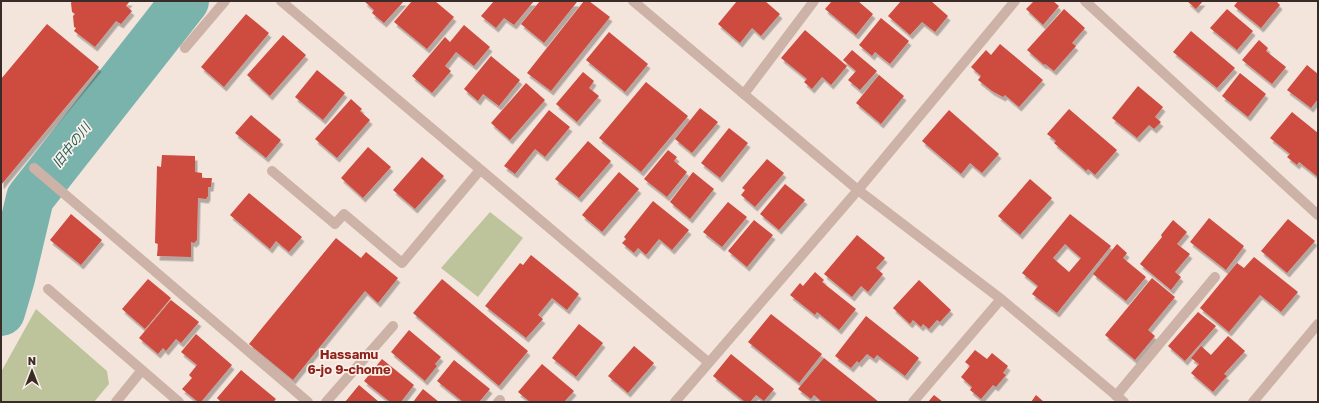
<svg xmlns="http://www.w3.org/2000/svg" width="1319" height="403" viewBox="0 0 1319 403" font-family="'Golos Text','Noto Sans JP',sans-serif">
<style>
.green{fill:#bdc49b}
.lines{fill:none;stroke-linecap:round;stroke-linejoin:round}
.river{stroke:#79b3ac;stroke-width:48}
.building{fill:#ce4b40;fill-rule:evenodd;filter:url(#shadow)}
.lane{stroke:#cdb2a7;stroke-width:10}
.street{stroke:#cdb2a7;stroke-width:10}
.labels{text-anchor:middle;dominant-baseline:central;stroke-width:3.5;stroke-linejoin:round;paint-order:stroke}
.water-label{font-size:13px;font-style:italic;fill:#1a5e57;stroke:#fbf0e9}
.neighbourhood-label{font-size:13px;font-weight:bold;fill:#8e231b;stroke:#fbf0e9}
</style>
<defs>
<filter id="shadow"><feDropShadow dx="2.5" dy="4.5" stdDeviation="0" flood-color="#0004"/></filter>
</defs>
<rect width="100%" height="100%" fill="#f4e5dc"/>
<!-- green -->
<path class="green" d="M 490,212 L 523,238 L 478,297 L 441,268 Z
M 36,309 L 107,371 L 109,384 L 94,402 L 1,402 L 1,372 Z"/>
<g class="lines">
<!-- river -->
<path class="river" d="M 1,312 L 11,278 L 30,198 L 185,1"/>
</g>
<!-- building -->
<path class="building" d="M 72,1 L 130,1 L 126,6 L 132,11 L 121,24 L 116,21 L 95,47 L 74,31 L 76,28 L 74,27 L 73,16 L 75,14 L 72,12 L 71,3 Z
M 364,1 L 404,1 L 384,23 L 372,13 L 374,10 Z
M 412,1 L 435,1 L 454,17 L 427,49 L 394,22 Z
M 494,1 L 534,1 L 514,25 L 504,18 L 496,28 L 481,16 Z
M 540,1 L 577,2 L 544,43 L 521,24 Z
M 584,1 L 589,1 L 610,17 L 551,91 L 527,73 Z
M 737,1 L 765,1 L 780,14 L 761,36 L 752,28 L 740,43 L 718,24 Z
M 832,1 L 858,1 L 873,14 L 856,35 L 825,9 Z
M 901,1 L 931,1 L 948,16 L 935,32 L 922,22 L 910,35 L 888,16 Z
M 1034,1 L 1053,1 L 1059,6 L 1043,25 L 1026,9 Z
M 1187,1 L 1203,1 L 1196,9 Z
M 1238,1 L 1276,1 L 1280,5 L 1261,28 L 1234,6 Z
M 1064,9 L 1085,28 L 1072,43 L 1076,46 L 1054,71 L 1045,64 L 1044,65 L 1027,50 Z
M 1227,9 L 1253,31 L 1237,50 L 1210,28 Z
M 246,14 L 269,33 L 224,87 L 201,67 Z
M 881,18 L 909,41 L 890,64 L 875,52 L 872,56 L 859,45 Z
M 47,24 L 99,67 L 1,185 L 1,79 Z
M 464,25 L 490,47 L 474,66 L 456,52 L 445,66 L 451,71 L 432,93 L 412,76 L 445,37 L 450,42 Z
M 805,30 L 847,66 L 831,85 L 822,77 L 812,89 L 804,82 L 807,79 L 781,58 Z
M 1191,31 L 1235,68 L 1217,88 L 1173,52 Z
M 609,32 L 648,64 L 625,92 L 586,60 Z
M 283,35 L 306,55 L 270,96 L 247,75 Z
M 1259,40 L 1268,48 L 1266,51 L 1286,67 L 1272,84 L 1242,60 Z
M 1000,44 L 1043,80 L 1019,107 L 1005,95 L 1003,97 L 992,91 L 978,80 L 981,76 L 971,67 L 986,50 L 991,55 Z
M 852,50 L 877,71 L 860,90 L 848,80 L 856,71 L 843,60 Z
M 491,56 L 520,80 L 499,106 L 483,94 L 478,101 L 464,89 Z
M 1307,65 L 1318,74 L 1318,99 L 1311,108 L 1287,90 Z
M 317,70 L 345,93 L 323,120 L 295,97 Z
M 583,72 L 594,81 L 589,88 L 599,96 L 577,122 L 556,104 Z
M 1240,73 L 1266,94 L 1248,117 L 1222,96 Z
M 879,75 L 904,96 L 881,124 L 856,103 Z
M 646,82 L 688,116 L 641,172 L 599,138 Z
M 526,83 L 545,100 L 510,140 L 491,123 Z
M 1138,86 L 1163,107 L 1155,117 L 1161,122 L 1154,129 L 1149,125 L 1137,138 L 1112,118 Z
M 351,99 L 362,109 L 360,111 L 370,120 L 337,158 L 315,139 Z
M 700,108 L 718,122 L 692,153 L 675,139 Z
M 1069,109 L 1117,150 L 1095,175 L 1088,169 L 1086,171 L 1054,143 L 1056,141 L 1047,134 Z
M 549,110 L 570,127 L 545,157 L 535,149 L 515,174 L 504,166 Z
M 949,110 L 999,154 L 982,173 L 970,163 L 961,174 L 922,141 Z
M 1292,112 L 1318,133 L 1318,177 L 1299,162 L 1297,165 L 1287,157 L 1290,154 L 1270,138 Z
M 251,115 L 281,140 L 266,158 L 235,133 Z
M 729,128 L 748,143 L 720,178 L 701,163 Z
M 588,141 L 611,161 L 579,198 L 555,179 Z
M 368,147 L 391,167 L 363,198 L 341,178 Z
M 668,150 L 677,157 L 674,161 L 687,172 L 667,197 L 644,179 Z
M 162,155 L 195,156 L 195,172 L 202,173 L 202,178 L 212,178 L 211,187 L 208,187 L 208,196 L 206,199 L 198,198 L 197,240 L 194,243 L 191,242 L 191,257 L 157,256 L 158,244 L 155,243 L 157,166 L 161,167 Z
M 422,157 L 444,176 L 415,209 L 393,190 Z
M 767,159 L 784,173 L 755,207 L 741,195 L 745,190 L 742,188 Z
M 619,172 L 639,189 L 602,232 L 582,215 Z
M 693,172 L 714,189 L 690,219 L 670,202 Z
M 1030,179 L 1052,198 L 1020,235 L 998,216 Z
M 785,184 L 805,200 L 779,230 L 760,214 Z
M 249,193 L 302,237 L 289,252 L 276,241 L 270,249 L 230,215 Z
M 653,201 L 689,230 L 672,250 L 659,239 L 646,255 L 638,248 L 634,253 L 622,243 L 626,239 L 624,237 Z
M 728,202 L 747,217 L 722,247 L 703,232 Z
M 71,214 L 102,240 L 81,265 L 50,240 Z
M 1070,214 L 1111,246 L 1057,313 L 1032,294 L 1038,286 L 1022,273 ZM 1065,244 L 1081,258 L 1069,272 L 1053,258 Z
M 1209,218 L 1244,246 L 1226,270 L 1190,242 Z
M 1288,219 L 1315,241 L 1287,273 L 1261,251 Z
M 754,220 L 773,235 L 747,267 L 728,251 Z
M 1173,220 L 1187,232 L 1177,244 L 1190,254 L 1175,272 L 1181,277 L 1171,290 L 1140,264 L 1162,237 L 1161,235 Z
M 857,235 L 885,258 L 876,268 L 883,274 L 868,292 L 861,286 L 852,297 L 824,274 Z
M 336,238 L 361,258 L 366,252 L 398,278 L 378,303 L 365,291 L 293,380 L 249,344 Z
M 1117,244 L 1127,253 L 1123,258 L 1146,277 L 1126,301 L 1093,274 Z
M 531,255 L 579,294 L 567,310 L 552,298 L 538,315 L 543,319 L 526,338 L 485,306 L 520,263 L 523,265 Z
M 1254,257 L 1298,292 L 1281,312 L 1260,295 L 1229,332 L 1200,308 L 1237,263 L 1244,268 Z
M 815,272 L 824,280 L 822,282 L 856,309 L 839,330 L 817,312 L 815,315 L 790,295 L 800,283 L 803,286 Z
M 1152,278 L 1175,297 L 1148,330 L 1155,336 L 1135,360 L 1105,335 Z
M 148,279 L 171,298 L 145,329 L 122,309 Z
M 442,279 L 528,351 L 499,386 L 413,313 Z
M 919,280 L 951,310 L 940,322 L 937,320 L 929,329 L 923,324 L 921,327 L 913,320 L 910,324 L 893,308 Z
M 171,300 L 199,322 L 181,343 L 176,339 L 166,351 L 163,348 L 158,354 L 139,338 Z
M 1198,312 L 1216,326 L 1185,361 L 1168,346 Z
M 771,314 L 822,354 L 799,383 L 748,342 Z
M 866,316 L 919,358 L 905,376 L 877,355 L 874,359 L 867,354 L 859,363 L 857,361 L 851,368 L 835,356 Z
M 579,324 L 603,343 L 576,377 L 552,358 Z
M 409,330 L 441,357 L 435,364 L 437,366 L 425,381 L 391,352 Z
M 196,334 L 232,365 L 201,402 L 198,402 L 182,389 L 192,378 L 189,375 L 197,365 L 181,352 Z
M 1228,336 L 1245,351 L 1224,374 L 1227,376 L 1213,392 L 1191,373 L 1199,364 L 1191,358 L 1201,346 L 1211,355 Z
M 634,346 L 654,363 L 628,393 L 608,376 Z
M 975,350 L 987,359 L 992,353 L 1008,366 L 1003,373 L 1006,375 L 996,387 L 993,385 L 981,399 L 970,390 L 972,387 L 961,377 L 970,366 L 965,362 Z
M 731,354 L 774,389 L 764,401 L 756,395 L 750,402 L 745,402 L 713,376 Z
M 824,358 L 879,402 L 822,402 L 814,395 L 811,399 L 798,389 Z
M 382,359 L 414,385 L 401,402 L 390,402 L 364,381 Z
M 454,360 L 490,389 L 479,402 L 463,402 L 437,381 Z
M 542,364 L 574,391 L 564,402 L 530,402 L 518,392 Z
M 241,370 L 276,399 L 273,402 L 221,402 L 217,398 Z
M 359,385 L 379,402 L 345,402 Z
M 423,389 L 439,402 L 413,402 Z
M 934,395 L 943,402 L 928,402 Z
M 1036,395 L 1044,402 L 1031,402 Z"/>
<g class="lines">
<!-- lane -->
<path class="lane" d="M 744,94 L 814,1
M 34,168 L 308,402
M 272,171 L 335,224 L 344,214 L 402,263 L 480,170
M 1116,396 L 1215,277
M 326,402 L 393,326
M 498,402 L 500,400"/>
<!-- street -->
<path class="street" d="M 281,1 L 708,362
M 633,1 L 858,190 L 1001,299 L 1124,402
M 1085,1 L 1318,215
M 185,48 L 225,1
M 48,289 L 179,402
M 116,402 L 142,370
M 675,402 L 858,190 L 1015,1
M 913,402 L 1001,299
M 1253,402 L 1318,324"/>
</g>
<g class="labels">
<!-- water labels -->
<g class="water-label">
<text transform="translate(71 145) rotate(-52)">旧中の川</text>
</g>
<!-- neighbourhood labels -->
<g class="neighbourhood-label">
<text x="349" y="354">Hassamu<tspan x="349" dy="15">6-jo 9-chome</tspan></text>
</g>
</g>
<!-- border -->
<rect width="1319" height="403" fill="none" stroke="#392b28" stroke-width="4"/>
<!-- north arrow -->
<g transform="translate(32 371)" stroke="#fbf0e9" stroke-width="3" paint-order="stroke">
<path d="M0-3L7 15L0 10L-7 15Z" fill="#392b28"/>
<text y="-6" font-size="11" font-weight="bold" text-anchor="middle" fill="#392b28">N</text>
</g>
</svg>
